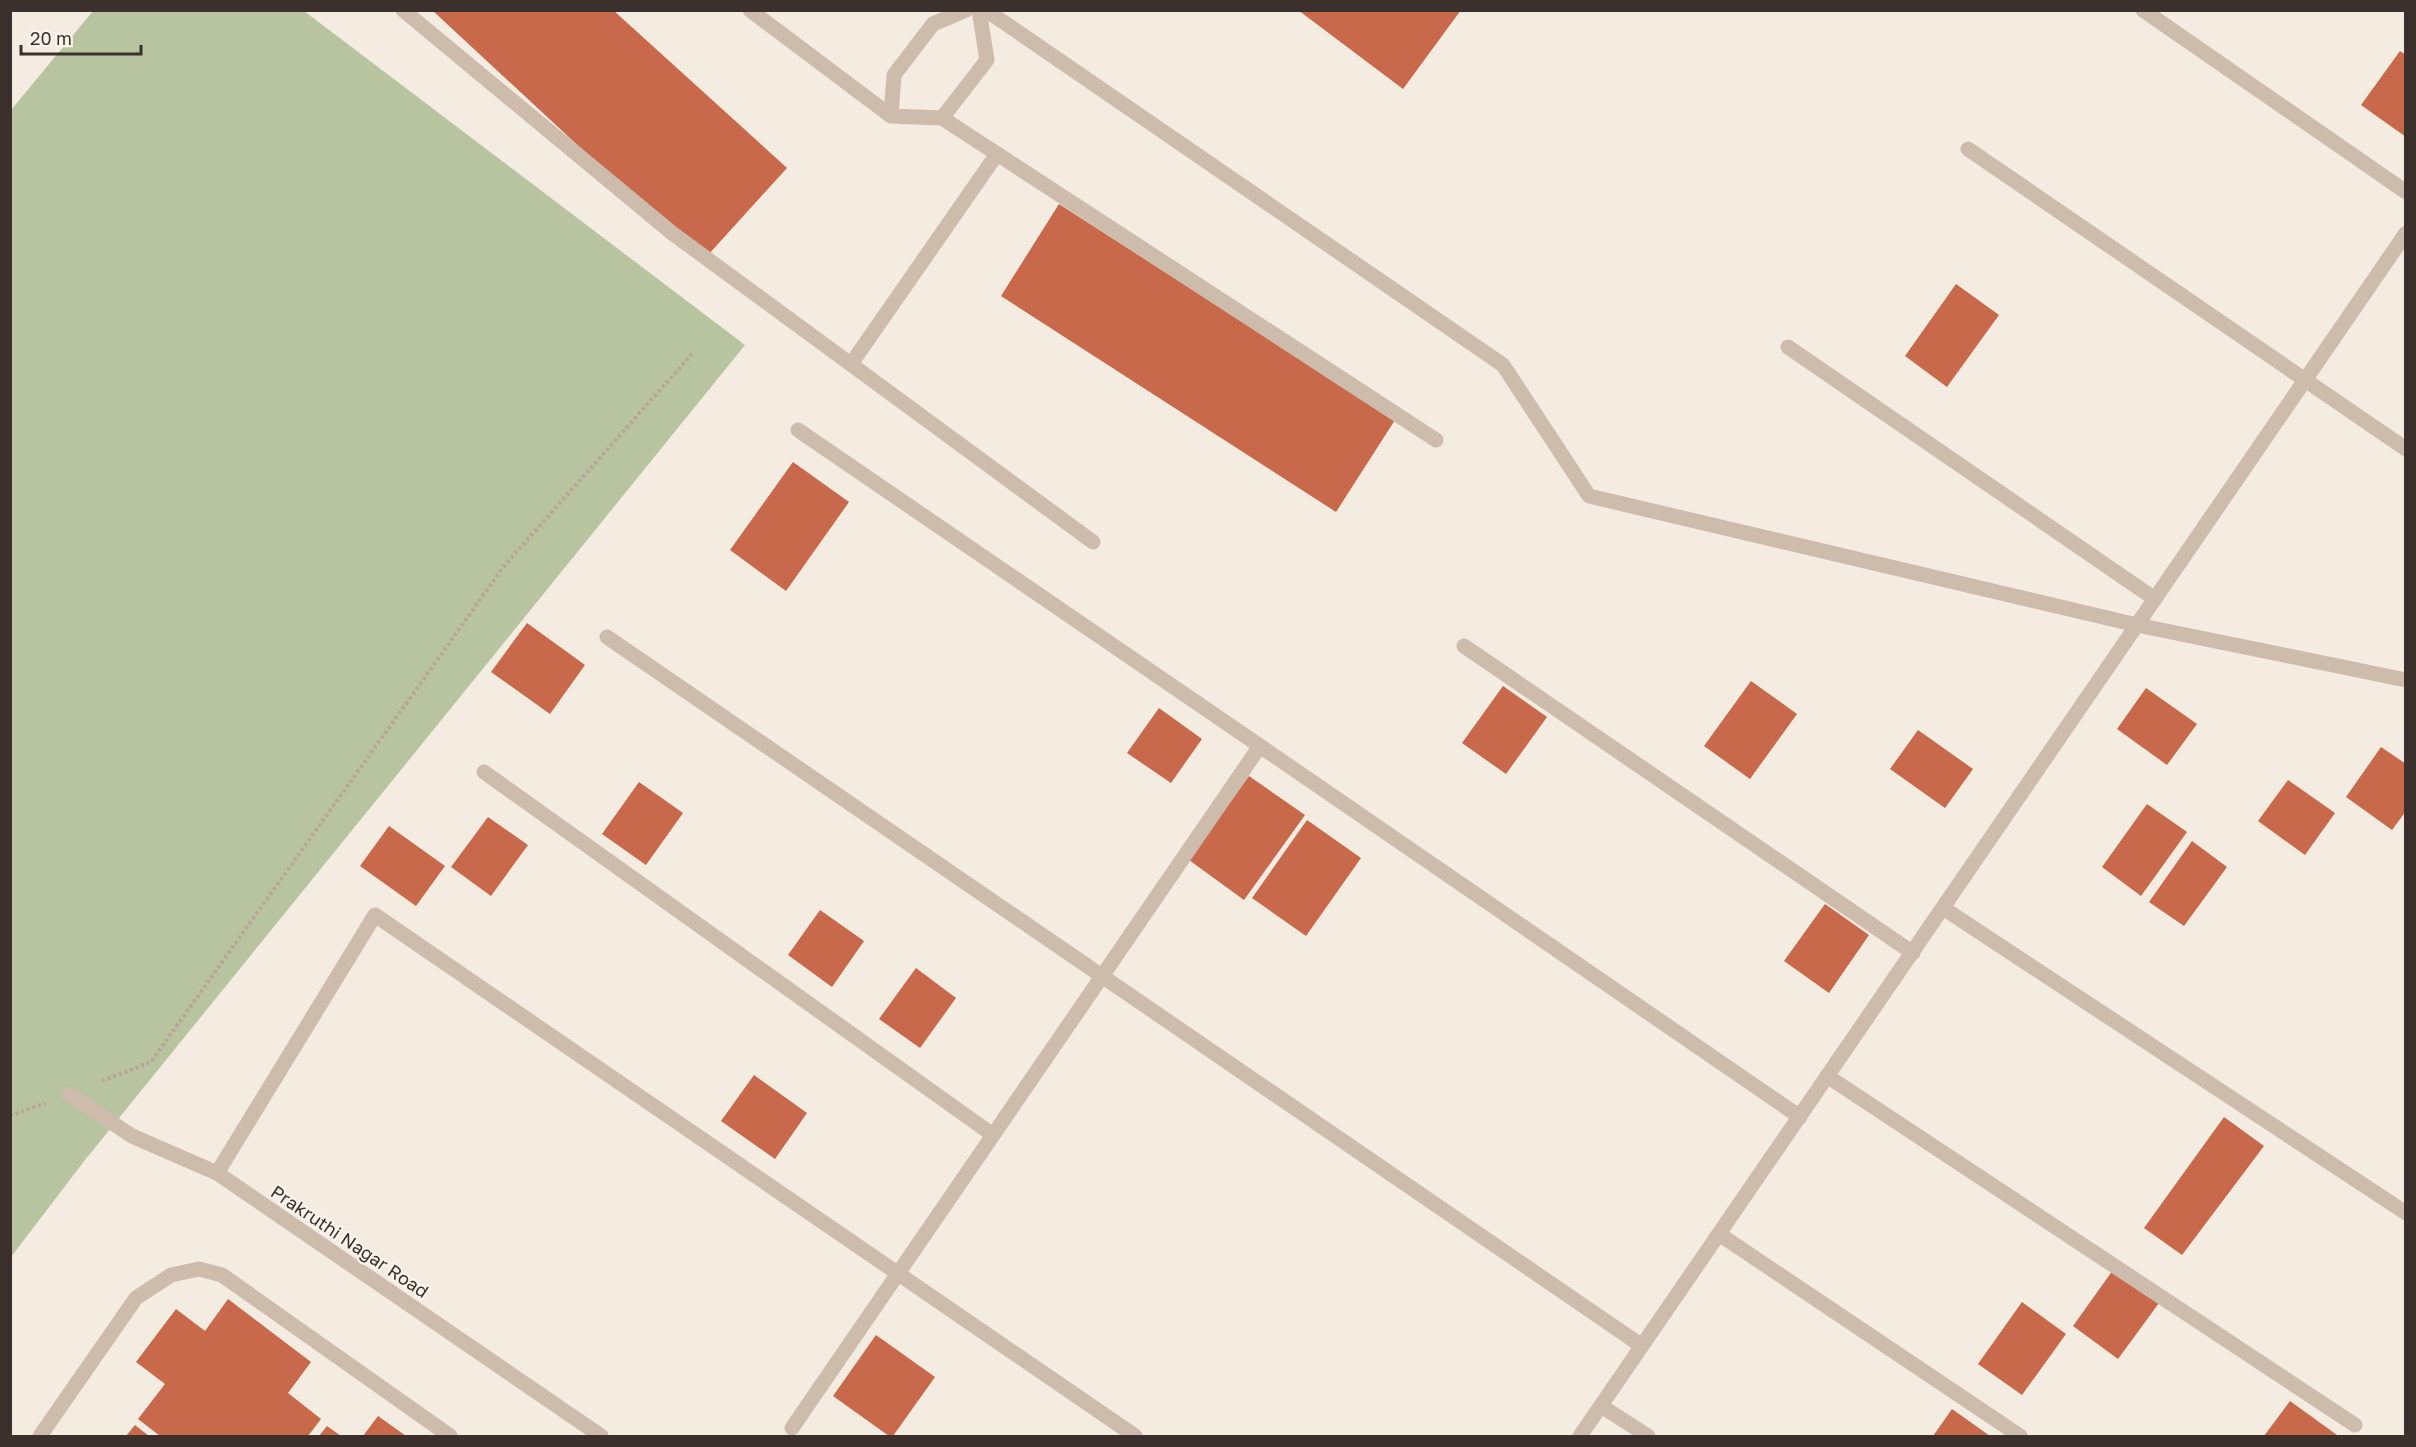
<svg xmlns="http://www.w3.org/2000/svg" width="2416" height="1447" viewBox="0 0 2416 1447" font-family="'Golos Text',sans-serif">
<style>
.green{fill:#b8c4a0}
.building{fill:#c8694b}
.lines{fill:none;stroke-linecap:round;stroke-linejoin:round}
.path{stroke:#b9a596;stroke-width:4;stroke-dasharray:3 3;stroke-linecap:butt}
.minor{stroke:#cdbbac;stroke-width:15}
.labels{text-anchor:middle;dominant-baseline:central;stroke-width:4.5;stroke-linejoin:round;paint-order:stroke}
.street-label{font-size:18px;fill:#3b302b;stroke:#fbf5ee}
</style>
<rect width="100%" height="100%" fill="#f4ebe1"/>
<!-- green -->
<path class="green" d="M 93,11 L 304,11 L 745,345 L 85,1160 L 11,1257 L 11,110 Z"/>
<!-- building -->
<path class="building" d="M 432,10 L 613,10 L 787,168 L 708,255 L 672,233 Z
M 1298,10 L 1461,10 L 1403,89 Z
M 2400,51 L 2406,55 L 2406,137 L 2361,105 Z
M 1059,204 L 1395,420 L 1336,512 L 1001,296 Z
M 1956,284 L 1999,315 L 1947,387 L 1905,356 Z
M 793,462 L 849,502 L 786,591 L 730,550 Z
M 527,623 L 585,665 L 550,714 L 491,672 Z
M 1751,681 L 1797,714 L 1750,779 L 1704,746 Z
M 1503,686 L 1547,717 L 1506,774 L 1462,743 Z
M 2146,688 L 2197,724 L 2167,765 L 2117,729 Z
M 1159,708 L 1202,739 L 1171,783 L 1127,753 Z
M 1918,730 L 1973,769 L 1945,808 L 1890,769 Z
M 2381,747 L 2406,764 L 2406,811 L 2392,830 L 2346,797 Z
M 1249,776 L 1305,815 L 1244,900 L 1189,860 Z
M 2288,780 L 2335,813 L 2305,855 L 2258,821 Z
M 639,782 L 683,813 L 646,865 L 602,834 Z
M 2147,804 L 2187,832 L 2141,896 L 2102,867 Z
M 488,817 L 528,845 L 491,896 L 451,867 Z
M 1307,820 L 1361,858 L 1306,936 L 1252,898 Z
M 389,826 L 445,866 L 416,906 L 360,866 Z
M 2192,841 L 2227,867 L 2184,926 L 2149,902 Z
M 1825,904 L 1869,935 L 1829,993 L 1784,961 Z
M 820,910 L 864,941 L 832,987 L 788,955 Z
M 916,968 L 956,998 L 920,1048 L 879,1019 Z
M 754,1075 L 807,1113 L 775,1159 L 721,1121 Z
M 2224,1117 L 2264,1146 L 2182,1255 L 2144,1228 Z
M 2113,1270 L 2159,1303 L 2118,1359 L 2073,1326 Z
M 228,1299 L 311,1362 L 288,1393 L 321,1419 L 308,1436 L 160,1436 L 138,1419 L 165,1384 L 136,1362 L 176,1309 L 205,1331 Z
M 2022,1302 L 2066,1334 L 2022,1395 L 1978,1364 Z
M 876,1335 L 935,1377 L 893,1436 L 889,1436 L 833,1396 Z
M 2290,1401 L 2337,1435 L 2336,1436 L 2264,1436 Z
M 1952,1409 L 1990,1436 L 1933,1436 Z
M 378,1416 L 406,1436 L 363,1436 Z
M 135,1425 L 149,1436 L 126,1436 Z
M 327,1426 L 341,1436 L 319,1436 Z"/>
<g class="lines">
<!-- path -->
<path class="path" d="M 102,1081 L 151,1062 L 504,566 L 692,354
M 10,1116 L 45,1103"/>
<!-- minor -->
<path class="minor" d="M 403,10 L 672,233 L 1093,542
M 750,10 L 891,116 L 942,118 L 1436,440
M 986,10 L 1503,365 L 1589,496 L 2137,625 L 2406,680
M 2143,10 L 2406,192
M 891,116 L 894,75 L 933,24 L 966,10
M 942,118 L 987,60 L 979,10
M 1968,149 L 2406,449
M 1788,347 L 2155,599
M 851,364 L 997,154
M 607,637 L 1642,1346
M 1464,646 L 1913,953
M 1260,746 L 1800,1117
M 484,772 L 993,1135
M 1943,908 L 2406,1213
M 1827,1076 L 2355,1425
M 69,1094 L 132,1136 L 217,1173 L 601,1436
M 217,1173 L 375,915 L 1135,1436
M 1719,1234 L 2020,1436
M 1601,1406 L 1648,1436
M 792,1428 L 1260,746 L 798,430
M 40,1436 L 136,1298 L 171,1275 L 199,1269 L 222,1275 L 450,1436
M 1580,1436 L 2406,233"/>
</g>
<g class="labels">
<!-- street labels -->
<g class="street-label">
<text transform="translate(350 1241) rotate(34)">Prakruthi Nagar Road</text>
</g>
</g>
<!-- border -->
<rect width="2416" height="1447" fill="none" stroke="#3b302b" stroke-width="24"/>
<!-- scale -->
<path d="M21 45v9h120v-9" fill="none" stroke="#3b302b" stroke-width="3"/>
<text x="30" y="45" font-size="18" fill="#3b302b" stroke="#fbf5ee" stroke-width="4.5" paint-order="stroke">20 m</text>
</svg>
